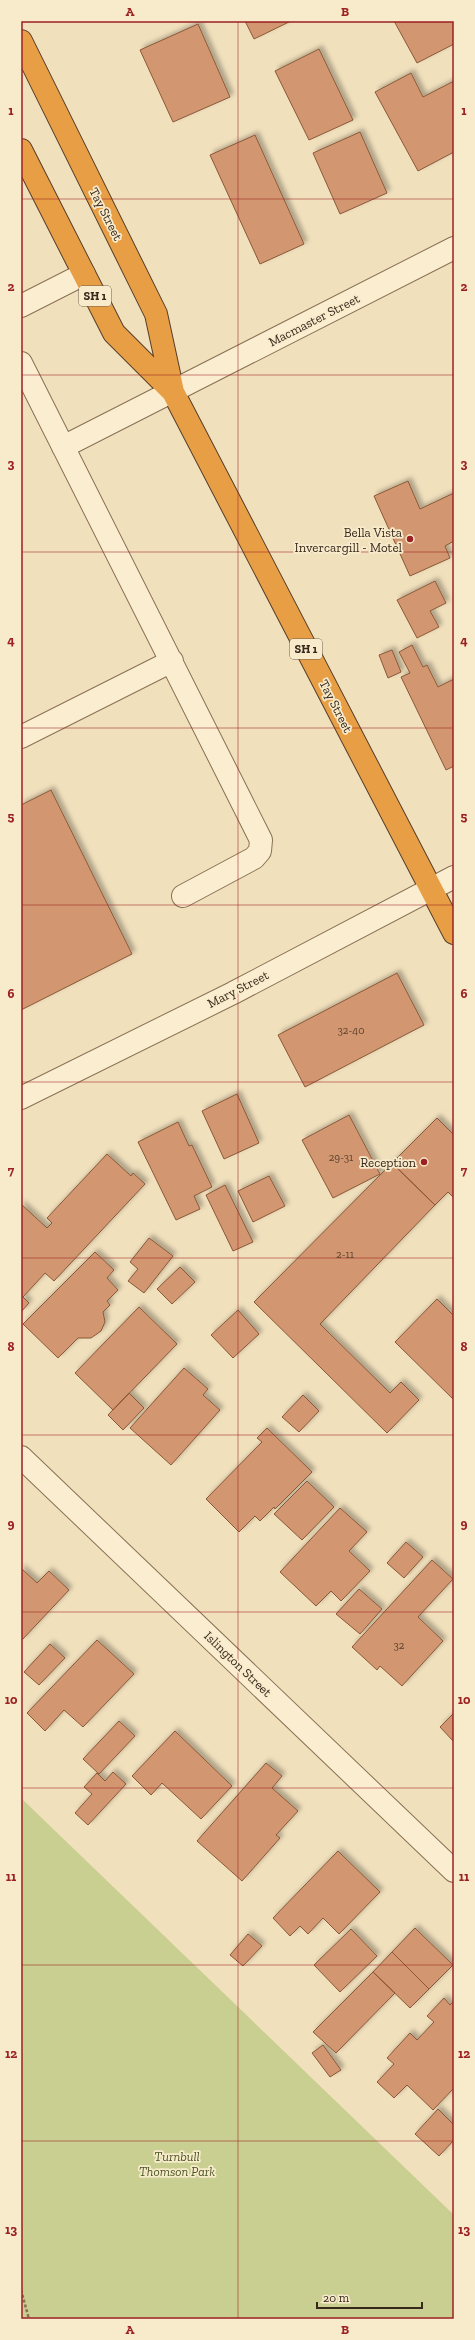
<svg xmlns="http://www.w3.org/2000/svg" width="475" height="2340" viewBox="0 0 475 2340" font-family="'Zilla Slab',serif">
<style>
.green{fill:#c8cf90}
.building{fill:#d2976f;stroke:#8a5839;filter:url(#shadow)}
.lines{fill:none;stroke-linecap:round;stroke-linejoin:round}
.minor-casing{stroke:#897055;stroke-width:24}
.highway-casing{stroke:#563e2a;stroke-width:24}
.path{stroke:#897055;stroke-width:2.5;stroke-dasharray:3 2;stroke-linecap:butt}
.minor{stroke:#fbeed0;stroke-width:22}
.highway{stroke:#e89e45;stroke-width:22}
.grid{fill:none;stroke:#9c2123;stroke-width:1;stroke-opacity:0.55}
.poi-dot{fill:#9c2123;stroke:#f8ebcc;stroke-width:1.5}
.labels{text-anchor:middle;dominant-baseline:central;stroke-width:3.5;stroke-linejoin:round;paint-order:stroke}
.number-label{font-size:11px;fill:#5e4430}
.shield{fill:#f8ebcc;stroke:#716250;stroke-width:1}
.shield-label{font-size:12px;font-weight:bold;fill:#37281b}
.street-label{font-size:13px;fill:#37281b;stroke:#f8ebcc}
.poi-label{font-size:13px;fill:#37281b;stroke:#f8ebcc;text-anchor:end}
.park-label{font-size:13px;font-style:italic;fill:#485520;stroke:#f8ebcc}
.neatline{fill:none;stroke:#9c2123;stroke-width:1.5}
.grid-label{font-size:13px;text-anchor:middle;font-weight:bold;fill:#9c2123}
</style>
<defs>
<filter id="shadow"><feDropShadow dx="3.5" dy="-3.5" stdDeviation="2" flood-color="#0004"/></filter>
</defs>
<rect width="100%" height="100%" fill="#f1e0bc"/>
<!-- green -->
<path class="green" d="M 21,1798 L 454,2215 L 454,2319 L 21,2319 Z"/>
<!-- building -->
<path class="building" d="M 245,21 L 291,21 L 254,39 Z
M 394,21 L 454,21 L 454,44 L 417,63 Z
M 198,24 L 230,97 L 173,122 L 140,50 Z
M 319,49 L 353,120 L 309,140 L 275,71 Z
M 411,73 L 423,97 L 454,81 L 454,152 L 418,171 L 375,92 Z
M 360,132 L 387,193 L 340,214 L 313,153 Z
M 255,135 L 304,244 L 260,264 L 210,155 Z
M 408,481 L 420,509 L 454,493 L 454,541 L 445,546 L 450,558 L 410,576 L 374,496 Z
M 435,581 L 446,603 L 430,611 L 439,627 L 417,638 L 397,600 Z
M 412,645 L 423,667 L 427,665 L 438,687 L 454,679 L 454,766 L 446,770 L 401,677 L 410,673 L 399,652 Z
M 392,650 L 401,672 L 388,678 L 379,655 Z
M 51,790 L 132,954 L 21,1010 L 21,805 Z
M 397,973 L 424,1025 L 305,1087 L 278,1035 Z
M 237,1094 L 259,1143 L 224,1159 L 202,1111 Z
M 349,1115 L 380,1174 L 333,1198 L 302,1140 Z
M 437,1118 L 454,1135 L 454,1198 L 448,1192 L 435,1205 L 392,1163 Z
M 178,1122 L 189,1146 L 192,1145 L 212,1187 L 194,1196 L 200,1209 L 176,1220 L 138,1142 Z
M 107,1154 L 131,1176 L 133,1173 L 145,1184 L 54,1281 L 45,1273 L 23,1297 L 29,1303 L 21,1312 L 21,1204 L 47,1228 L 52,1223 L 47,1218 Z
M 392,1163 L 435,1205 L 320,1324 L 390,1393 L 401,1382 L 419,1400 L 387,1433 L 254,1302 Z
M 269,1176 L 285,1206 L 253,1222 L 238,1191 Z
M 225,1185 L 253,1242 L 233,1251 L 206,1195 Z
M 149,1238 L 173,1256 L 144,1293 L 128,1281 L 138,1269 L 130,1262 Z
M 95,1252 L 114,1270 L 107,1278 L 118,1290 L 107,1301 L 110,1305 L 103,1312 L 105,1322 L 101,1331 L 91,1338 L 78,1338 L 58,1358 L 23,1324 Z
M 180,1267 L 195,1282 L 172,1304 L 157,1289 Z
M 437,1299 L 454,1316 L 454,1400 L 395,1342 Z
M 139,1307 L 177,1344 L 113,1410 L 75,1373 Z
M 238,1310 L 259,1334 L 233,1358 L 211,1335 Z
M 184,1368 L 208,1389 L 203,1395 L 220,1410 L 171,1465 L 130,1428 Z
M 129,1393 L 144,1408 L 123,1430 L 108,1415 Z
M 303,1395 L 319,1411 L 299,1432 L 282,1417 Z
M 267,1428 L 312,1472 L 275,1509 L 274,1507 L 260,1521 L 255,1516 L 239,1532 L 206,1499 L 262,1442 L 257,1438 Z
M 307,1481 L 334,1507 L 302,1540 L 274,1514 Z
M 340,1508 L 367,1532 L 349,1551 L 370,1571 L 341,1601 L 331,1591 L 316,1606 L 280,1572 Z
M 406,1542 L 423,1557 L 404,1578 L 387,1563 Z
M 432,1560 L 453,1579 L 418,1617 L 443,1641 L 402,1686 L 380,1666 L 377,1670 L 352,1647 Z
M 21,1568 L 37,1583 L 49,1571 L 69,1590 L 21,1641 Z
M 359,1589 L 382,1609 L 360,1634 L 336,1614 Z
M 97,1640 L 134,1674 L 83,1727 L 64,1710 L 45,1731 L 27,1713 Z
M 50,1644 L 65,1658 L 39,1685 L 24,1672 Z
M 454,1713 L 454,1742 L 440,1727 Z
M 119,1721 L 135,1736 L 99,1774 L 83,1759 Z
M 175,1731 L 232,1786 L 201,1819 L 162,1783 L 151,1795 L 132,1776 Z
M 266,1763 L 282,1776 L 272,1788 L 298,1811 L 276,1835 L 280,1838 L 242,1881 L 197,1841 Z
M 113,1772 L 126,1784 L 88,1825 L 75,1813 L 92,1794 L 84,1787 L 97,1773 L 105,1781 Z
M 338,1851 L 380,1892 L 339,1934 L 323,1918 L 308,1934 L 300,1926 L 290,1936 L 273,1918 Z
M 415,1928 L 453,1965 L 429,1989 L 392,1952 Z
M 351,1929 L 377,1956 L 340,1992 L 314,1965 Z
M 248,1934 L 262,1946 L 243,1966 L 230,1955 Z
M 392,1952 L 429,1989 L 410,2008 L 373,1972 Z
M 373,1972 L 395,1993 L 336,2053 L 313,2032 Z
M 444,1998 L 450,2005 L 454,2001 L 454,2088 L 433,2110 L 407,2085 L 394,2098 L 377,2082 L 394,2064 L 387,2058 L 410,2033 L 417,2040 L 434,2022 L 427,2016 Z
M 323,2045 L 341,2070 L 330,2077 L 312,2053 Z
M 438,2109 L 454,2125 L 454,2140 L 439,2156 L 415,2134 Z"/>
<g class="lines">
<!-- minor casing -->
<g class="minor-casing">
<path id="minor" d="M 21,306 L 84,274
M 21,363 L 261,840 L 260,851 L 254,858 L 183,896
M 63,447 L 454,248
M 21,737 L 172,661
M 21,1098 L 233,993 L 454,877
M 21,1457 L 454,1871"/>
</g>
<!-- highway casing -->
<g class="highway-casing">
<path id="highway" d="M 21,41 L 156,314 L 173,392 L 454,933
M 21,150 L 114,333 L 173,392"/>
</g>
<!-- path -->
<path class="path" d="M 21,2290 L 29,2319"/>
<!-- minor -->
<use href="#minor" class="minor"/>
<!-- highway -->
<use href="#highway" class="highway"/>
</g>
<!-- grid -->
<path class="grid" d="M 238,21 L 238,2319M 21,199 L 454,199M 21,375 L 454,375M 21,552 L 454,552M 21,728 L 454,728M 21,905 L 454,905M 21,1082 L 454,1082M 21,1258 L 454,1258M 21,1435 L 454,1435M 21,1612 L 454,1612M 21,1788 L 454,1788M 21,1965 L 454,1965M 21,2141 L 454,2141"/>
<!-- markers -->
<g class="poi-dot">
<circle cx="410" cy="539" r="4"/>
<circle cx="424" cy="1162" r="4"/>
</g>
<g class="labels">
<!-- number labels -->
<g class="number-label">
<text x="351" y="1030">32-40</text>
<text x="341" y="1157">29-31</text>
<text x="345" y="1254">2-11</text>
<text x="399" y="1645">32</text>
</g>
<!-- shield labels -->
<g class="shield">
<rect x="79" y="286" width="32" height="20" rx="3"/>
<rect x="290" y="639" width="32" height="20" rx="3"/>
</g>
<g class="shield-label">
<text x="95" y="296">SH 1</text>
<text x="306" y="649">SH 1</text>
</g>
<!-- street labels -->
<g class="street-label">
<text transform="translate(106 214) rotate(63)">Tay Street</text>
<text transform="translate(314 320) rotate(-27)">Macmaster Street</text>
<text transform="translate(336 706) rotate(63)">Tay Street</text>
<text transform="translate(238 989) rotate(-27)">Mary Street</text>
<text transform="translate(238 1664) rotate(44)">Islington Street</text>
</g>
<!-- poi labels -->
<g class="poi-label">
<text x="402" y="532">Bella Vista<tspan x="402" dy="15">Invercargill - Motel</tspan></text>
<text x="416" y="1162">Reception</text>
</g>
<!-- park labels -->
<g class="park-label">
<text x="177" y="2156">Turnbull<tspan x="177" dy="15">Thomson Park</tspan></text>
</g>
</g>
<!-- border -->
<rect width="475" height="2340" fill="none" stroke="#f8ebcc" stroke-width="44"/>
<!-- scale -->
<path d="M317 2302v6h105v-6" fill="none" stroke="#37281b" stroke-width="2"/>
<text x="323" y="2302" font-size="12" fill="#37281b" stroke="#f8ebcc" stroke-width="3" paint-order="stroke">20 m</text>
<rect x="22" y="22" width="431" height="2296" class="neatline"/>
<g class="grid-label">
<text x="130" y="16">A</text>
<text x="345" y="16">B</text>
<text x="11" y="115">1</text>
<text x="464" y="115">1</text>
<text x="11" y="291">2</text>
<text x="464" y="291">2</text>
<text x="11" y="468">3</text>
<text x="464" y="468">3</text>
<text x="11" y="645">4</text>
<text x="464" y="645">4</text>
<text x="11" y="821">5</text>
<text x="464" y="821">5</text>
<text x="11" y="998">6</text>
<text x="464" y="998">6</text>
<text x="11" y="1175">7</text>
<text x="464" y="1175">7</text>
<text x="11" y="1351">8</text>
<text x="464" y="1351">8</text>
<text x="11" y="1528">9</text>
<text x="464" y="1528">9</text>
<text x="11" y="1704">10</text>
<text x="464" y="1704">10</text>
<text x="11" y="1881">11</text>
<text x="464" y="1881">11</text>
<text x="11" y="2058">12</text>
<text x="464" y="2058">12</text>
<text x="11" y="2234">13</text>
<text x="464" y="2234">13</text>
<text x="130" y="2334">A</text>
<text x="345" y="2334">B</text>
</g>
</svg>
